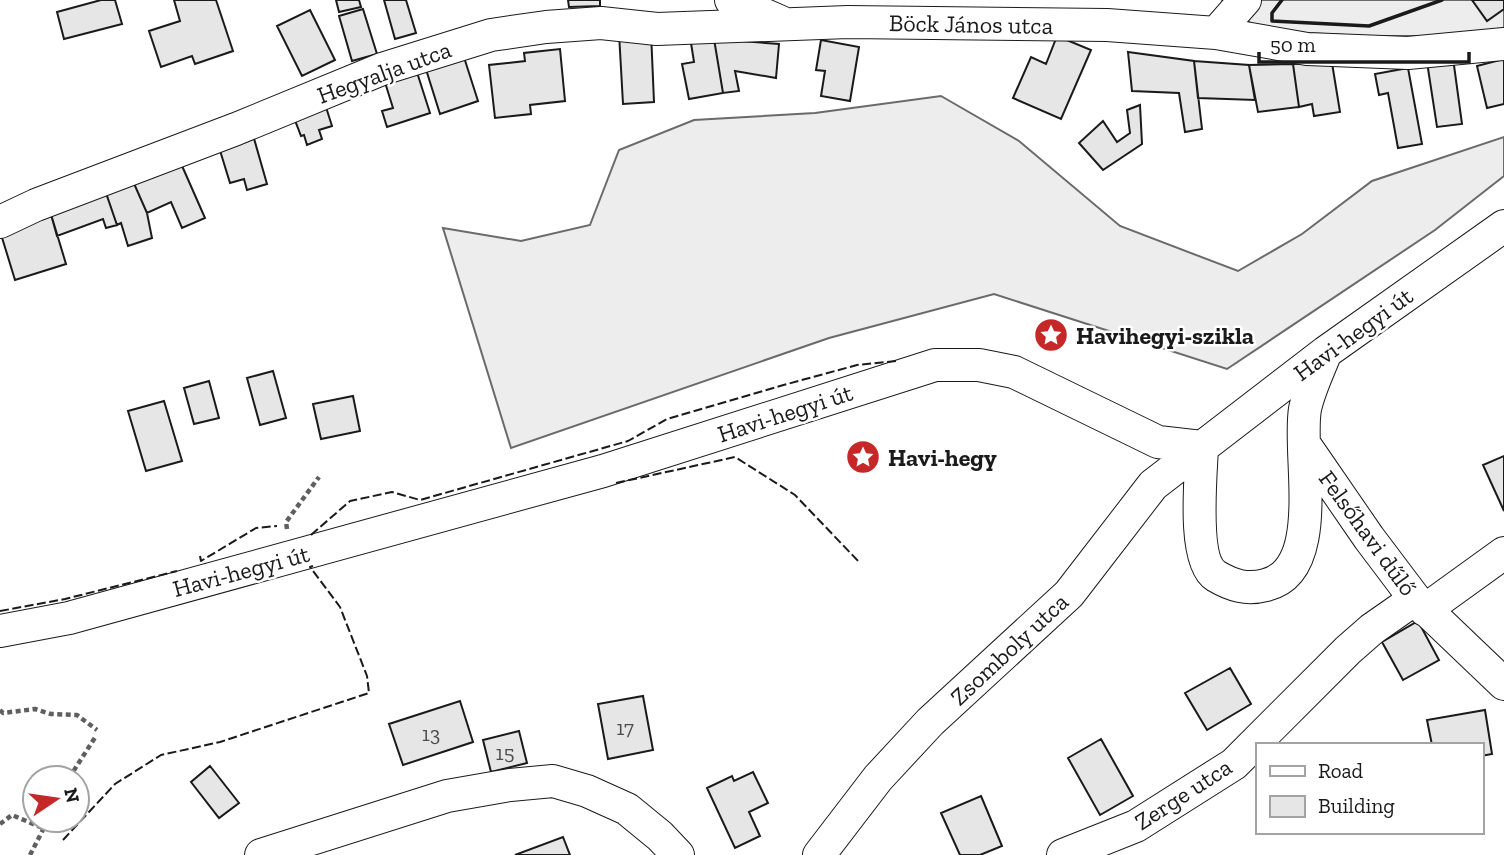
<svg xmlns="http://www.w3.org/2000/svg" width="1504" height="855" viewBox="0 0 1504 855" font-family="'Zilla Slab',serif">
<style>
.built{fill:#ededed;stroke:#6a6a6a;stroke-width:2}
.building{fill:#e6e6e6;stroke:#1a1a1a;stroke-width:2}
.lines{fill:none;stroke-linecap:round;stroke-linejoin:round}
.minor-casing{stroke:#1a1a1a;stroke-width:34}
.path{stroke:#5f5f5f;stroke-width:4.5;stroke-dasharray:5 3.5;stroke-linecap:butt}
.minor{stroke:#fff;stroke-width:32}
.fence{stroke:#1a1a1a;stroke-width:2;stroke-dasharray:9 3.5;stroke-linecap:butt}
.wall{stroke:#1a1a1a;stroke-width:3.5}
.labels{text-anchor:middle;dominant-baseline:central;stroke-width:5;stroke-linejoin:round;paint-order:stroke}
.number-label{font-size:21px;fill:#4d4d4d}
.street-label{font-size:24px;fill:#1a1a1a;stroke:#fff}
.poi-label{font-size:24px;font-weight:bold;fill:#1a1a1a;stroke:#fff;text-anchor:start}
</style>
<rect width="100%" height="100%" fill="#fff"/>
<!-- built -->
<path class="built" d="M 1222,0 L 1504,0 L 1504,32 L 1465,36 L 1363,36 L 1287,32 L 1253,25 Z
M 941,96 L 1019,141 L 1120,226 L 1238,271 L 1302,234 L 1372,181 L 1504,137 L 1504,176 L 1435,230 L 1227,369 L 994,294 L 829,338 L 511,448 L 443,228 L 521,241 L 590,225 L 619,150 L 694,120 L 815,113 Z"/>
<!-- building -->
<path class="building" d="M 101,0 L 115,0 L 122,24 L 64,39 L 57,12 Z
M 174,0 L 216,0 L 233,51 L 195,64 L 192,56 L 161,67 L 149,31 L 180,21 Z
M 336,0 L 359,0 L 361,7 L 339,12 Z
M 384,0 L 406,0 L 416,33 L 395,39 Z
M 568,0 L 600,0 L 600,6 L 569,7 Z
M 1472,0 L 1504,0 L 1504,9 L 1487,21 Z
M 363,9 L 377,54 L 352,61 L 339,16 Z
M 310,10 L 335,60 L 302,76 L 277,26 Z
M 651,32 L 654,102 L 623,104 L 619,33 Z
M 1057,36 L 1091,50 L 1061,119 L 1013,98 L 1031,57 L 1046,64 Z
M 714,39 L 723,93 L 689,99 L 682,64 L 694,62 L 691,43 Z
M 714,39 L 779,44 L 776,78 L 735,71 L 739,91 L 723,93 Z
M 821,40 L 859,47 L 850,101 L 821,96 L 825,71 L 816,70 Z
M 560,49 L 565,101 L 530,105 L 531,114 L 495,118 L 489,65 L 525,61 L 524,53 Z
M 462,51 L 478,101 L 440,114 L 424,63 Z
M 1128,52 L 1194,61 L 1202,129 L 1185,132 L 1179,93 L 1132,91 Z
M 1453,58 L 1462,124 L 1437,127 L 1427,62 Z
M 1504,59 L 1504,104 L 1487,108 L 1477,66 Z
M 1194,61 L 1249,65 L 1255,100 L 1198,98 Z
M 1332,63 L 1340,112 L 1314,116 L 1312,104 L 1299,107 L 1293,64 Z
M 1293,64 L 1299,107 L 1258,112 L 1249,65 Z
M 415,66 L 430,113 L 387,127 L 382,111 L 393,108 L 383,76 Z
M 1408,68 L 1422,144 L 1398,148 L 1388,93 L 1379,95 L 1375,74 Z
M 325,104 L 332,126 L 319,130 L 322,139 L 307,145 L 304,135 L 301,136 L 293,115 Z
M 1140,105 L 1142,144 L 1103,170 L 1079,143 L 1103,121 L 1117,142 L 1130,133 L 1127,110 Z
M 253,135 L 267,184 L 247,190 L 244,179 L 230,183 L 218,144 Z
M 179,159 L 205,218 L 182,228 L 171,202 L 147,213 L 132,179 Z
M 132,179 L 147,213 L 152,238 L 128,246 L 121,223 L 117,225 L 105,190 Z
M 105,190 L 117,225 L 106,228 L 103,219 L 57,236 L 50,211 Z
M 50,211 L 66,264 L 15,280 L 0,231 Z
M 273,371 L 286,418 L 260,425 L 247,378 Z
M 209,381 L 219,418 L 194,424 L 184,388 Z
M 353,396 L 360,431 L 321,439 L 313,404 Z
M 164,401 L 182,461 L 146,471 L 128,411 Z
M 1504,456 L 1504,511 L 1483,465 Z
M 1418,621 L 1439,660 L 1403,680 L 1382,642 Z
M 1230,668 L 1251,704 L 1207,730 L 1185,693 Z
M 643,696 L 653,750 L 608,759 L 598,704 Z
M 460,701 L 473,742 L 403,765 L 389,724 Z
M 1485,710 L 1492,754 L 1481,756 L 1481,745 L 1432,745 L 1427,720 Z
M 519,731 L 527,763 L 491,772 L 483,740 Z
M 1101,739 L 1133,796 L 1100,815 L 1068,758 Z
M 210,766 L 239,803 L 219,818 L 191,782 Z
M 753,772 L 768,803 L 749,812 L 760,836 L 735,848 L 707,788 L 732,776 L 734,781 Z
M 981,796 L 1002,846 L 980,855 L 960,855 L 941,813 Z
M 563,837 L 570,855 L 515,855 Z"/>
<g class="lines">
<!-- minor casing -->
<g class="minor-casing">
<path id="minor" d="M 731,0 L 781,22
M 1216,33 L 1245,0
M 0,222 L 36,205 L 236,129 L 382,69 L 491,35 L 546,27 L 601,23 L 657,29 L 848,22 L 1107,25 L 1216,33 L 1307,49 L 1408,53 L 1504,44
M 1305,445 L 1369,538 L 1415,599 L 1504,684
M 1202,447 C 1201,474 1192,561 1216,576 C 1233,586 1247,590 1266,585 C 1327,570 1297,454 1305,409 C 1309,390 1318,372 1325,354
M 1425,610 L 1504,553
M 0,631 L 69,618 L 603,471 L 935,365 L 979,365 L 1014,372 L 1158,442 L 1202,447
M 261,855 L 447,796 L 510,785 L 553,781 L 587,791 L 627,809 L 660,836 L 678,855
M 819,855 L 878,778 L 930,722 L 1069,594 L 1153,485 L 1326,352 L 1504,226
M 1063,855 L 1136,826 L 1234,764 L 1348,650 L 1372,629 L 1415,599"/>
</g>
<!-- path -->
<path class="path" d="M 287,529 L 286,522 L 319,477
M 0,710 L 3,713 L 35,709 L 51,714 L 77,715 L 97,730
M 69,778 L 96,736
M 0,824 L 12,815 L 45,829
M 30,855 L 48,820"/>
<!-- minor -->
<use href="#minor" class="minor"/>
<!-- fence -->
<path class="fence" d="M 616,483 L 735,457 L 795,495 L 860,563
M 311,535 L 350,501 L 392,492 L 420,500 L 628,441 L 667,419 L 780,386 L 857,365 L 897,361
M 200,556 L 201,561 L 256,528 L 277,526
M 0,611 L 65,599 L 177,571
M 63,840 L 115,784 L 161,755 L 220,742 L 369,693 L 367,676 L 340,607 L 310,567 L 313,566"/>
<!-- wall -->
<path class="wall" d="M 1282,0 L 1272,13 L 1272,21 L 1369,26 L 1442,0"/>
</g>
<!-- icons -->
<defs>
<g id="sight-disc" transform="scale(1.75)"><circle r="9.5" fill="#c62828" stroke="#fff"/><path d="M0-6L1.8-2.2L6-1.7L2.9 1.2L3.7 5.4L0 3.3L-3.7 5.4L-2.9 1.2L-6-1.7L-1.8-2.2Z" fill="#fff"/></g>
</defs>
<g fill-rule="evenodd">
<use href="#sight-disc" x="1051" y="335"/>
<use href="#sight-disc" x="863" y="457"/>
</g>
<g class="labels">
<!-- number labels -->
<g class="number-label">
<text x="625" y="727">17</text>
<text x="431" y="733">13</text>
<text x="505" y="752">15</text>
</g>
<!-- street labels -->
<g class="street-label">
<text transform="translate(971 24) rotate(1)">Böck János utca</text>
<text transform="translate(384 72) rotate(-20)">Hegyalja utca</text>
<text transform="translate(1353 334) rotate(-36)">Havi-hegyi út</text>
<text transform="translate(785 413) rotate(-18)">Havi-hegyi út</text>
<text transform="translate(1368 533) rotate(54)">Felsőhavi dűlő</text>
<text transform="translate(241 571) rotate(-15)">Havi-hegyi út</text>
<text transform="translate(1009 649) rotate(-43)">Zsomboly utca</text>
<text transform="translate(1183 794) rotate(-33)">Zerge utca</text>
</g>
<!-- poi labels -->
<g class="poi-label">
<text x="1076" y="335">Havihegyi-szikla</text>
<text x="888" y="457">Havi-hegy</text>
</g>
</g>
<!-- legend -->
<rect x="1256" y="743" width="228" height="91" fill="#ffffff" stroke="#a3a3a3" stroke-width="2"/>
<rect x="1270" y="766" width="35" height="10" fill="#ffffff" stroke="#a3a3a3" stroke-width="2"/>
<text x="1318" y="778" font-size="21" fill="#1a1a1a">Road</text>
<rect x="1270" y="796" width="35" height="21" fill="#e6e6e6" stroke="#a3a3a3" stroke-width="2"/>
<text x="1318" y="813" font-size="21" fill="#1a1a1a">Building</text>
<!-- north arrow -->
<g transform="translate(56 799) rotate(77)"><circle r="33" fill="#ffffff" stroke="#a3a3a3" stroke-width="2"/>
<path d="M0-5L12 26L0 18L-12 26Z" fill="#c62828"/>
<text y="-10" font-size="19" font-weight="bold" text-anchor="middle" fill="#1a1a1a">N</text>
</g>
<!-- scale -->
<path d="M1259 52v10h210v-10" fill="none" stroke="#1a1a1a" stroke-width="3.5"/>
<text x="1270" y="52" font-size="21" fill="#1a1a1a" stroke="#ffffff" stroke-width="5" paint-order="stroke">50 m</text>
</svg>
